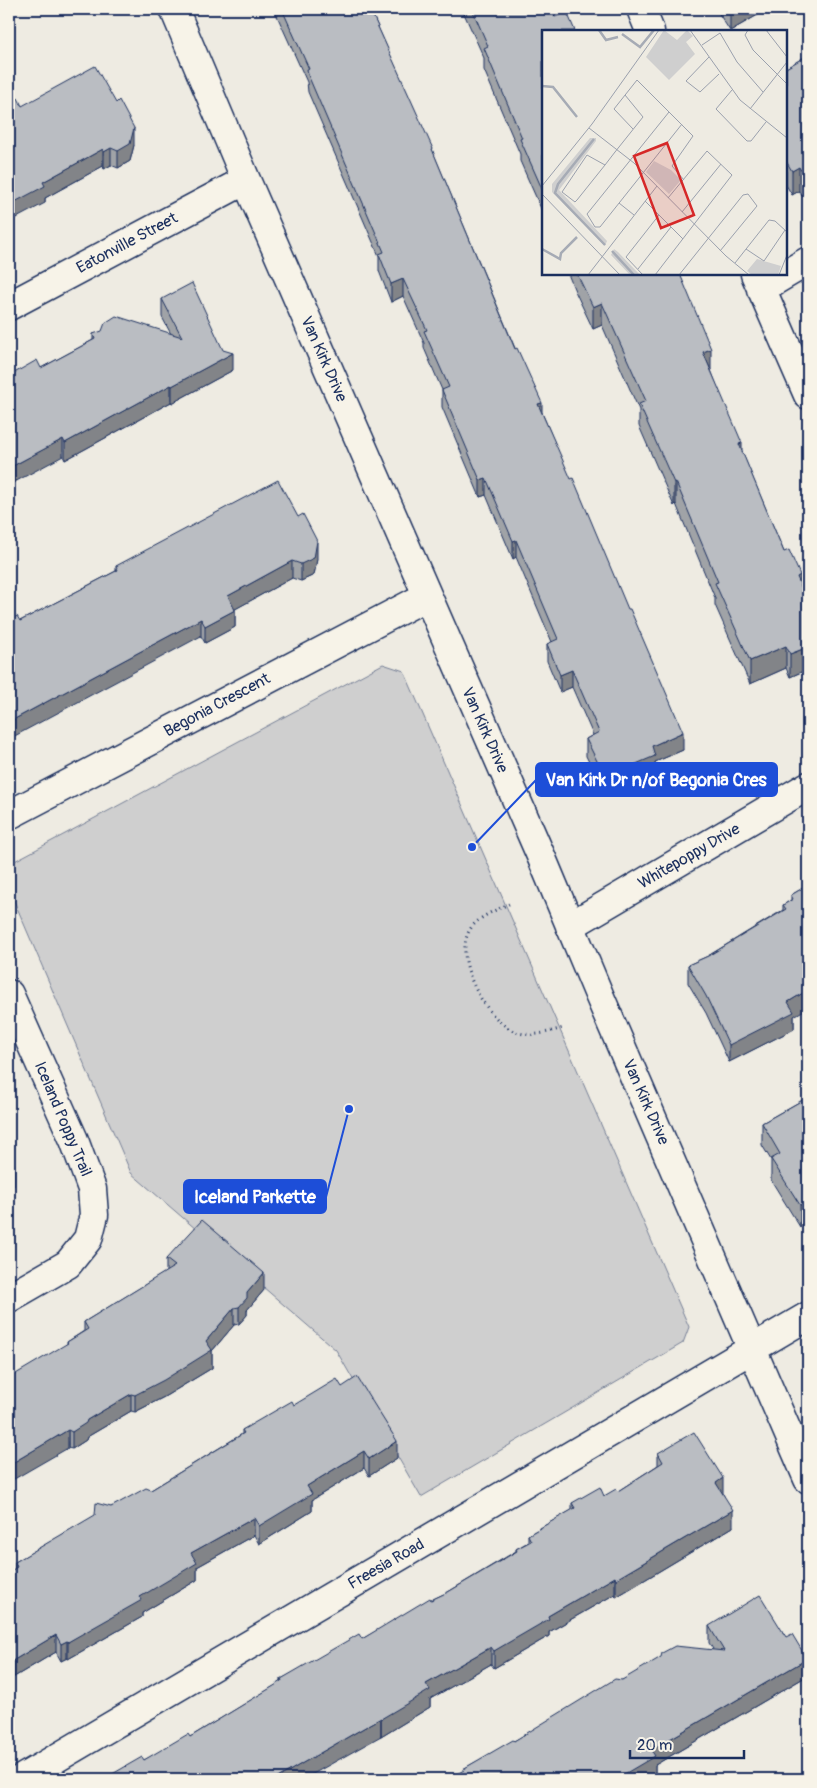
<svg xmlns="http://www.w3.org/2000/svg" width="817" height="1788" viewBox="0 0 817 1788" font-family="Pangolin,sans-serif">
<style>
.green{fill:#cfcfcf;stroke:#757f96}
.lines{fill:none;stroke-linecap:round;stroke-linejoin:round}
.minor-casing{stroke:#1b2f5e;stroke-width:31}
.path{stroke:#1b2f5e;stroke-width:3;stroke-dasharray:1 4;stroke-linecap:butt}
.minor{stroke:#f7f3e8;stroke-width:28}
.wall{fill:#a0a3a7;stroke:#1b2f5e}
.shaded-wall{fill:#828488;stroke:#1b2f5e}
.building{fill:#babdc2;stroke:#1b2f5e}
.labels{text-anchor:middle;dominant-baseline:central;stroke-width:4;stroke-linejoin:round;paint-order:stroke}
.street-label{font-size:16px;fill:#1b2f5e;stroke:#f7f3e8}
.inset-river{fill:none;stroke:#a6abb5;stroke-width:2.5}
.inset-road{fill:none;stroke:#9aa0ad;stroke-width:1}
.view{fill:#d62828;fill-opacity:0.15;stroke:#d62828;stroke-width:2.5}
.inset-edge{fill:none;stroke:#1b2f5e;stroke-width:2.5}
.leader{fill:none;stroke:#1d4ed8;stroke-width:2}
.callout-dot{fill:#1d4ed8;stroke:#f7f3e8;stroke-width:2}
.callout{fill:#1d4ed8;stroke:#1d4ed8;stroke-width:2}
.callout-label{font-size:18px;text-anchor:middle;font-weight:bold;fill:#fff}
</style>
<rect width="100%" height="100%" fill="#eeebe2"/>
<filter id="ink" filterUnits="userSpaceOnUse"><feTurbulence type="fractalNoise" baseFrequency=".02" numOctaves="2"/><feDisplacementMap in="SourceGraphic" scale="10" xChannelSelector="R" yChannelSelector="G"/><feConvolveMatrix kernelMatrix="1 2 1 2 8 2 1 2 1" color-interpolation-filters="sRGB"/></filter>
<g filter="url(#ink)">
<!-- green -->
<path class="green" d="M 383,664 L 404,671 L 689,1327 L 683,1343 L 421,1497 L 336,1350 L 131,1173 L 9,889 L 9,864 Z"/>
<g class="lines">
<!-- minor casing -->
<g class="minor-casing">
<path id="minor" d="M 174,9 L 246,180 L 541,856 L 600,997 L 808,1479
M 641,9 L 650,31
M 755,274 L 808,395
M 761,289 L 808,261
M 9,306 L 246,180
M 9,815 L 427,596
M 570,926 L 808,786
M 9,994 L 74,1140 L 92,1189 L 94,1215 L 88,1239 L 68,1264 L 9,1298
M 21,1779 L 808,1316"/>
</g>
<!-- path -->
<path class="path" d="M 509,904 C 496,910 480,916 471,928 C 450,957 487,1024 519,1033 C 534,1037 548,1032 563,1028"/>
<!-- minor -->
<use href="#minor" class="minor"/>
</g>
<!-- wall -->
<path class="wall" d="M 274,9 L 370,9 L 433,152 L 683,750 L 655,762 L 655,773 L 605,794 L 586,756 L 586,739 L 593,735 L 572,687 L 560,692 L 547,661 L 547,644 L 552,642 L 516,557 L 513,559 L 486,495 L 480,497 L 442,407 L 442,390 L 424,348 L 424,343 L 403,296 L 391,302 L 379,271 L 379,256 L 308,92 L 307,82 Z
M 462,9 L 552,9 L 543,31 L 543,213 L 520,161 L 520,154 L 484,70 L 484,58 Z
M 716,9 L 768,9 L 730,31 Z
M 808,55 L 802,196 L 799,191 L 792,195 L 786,185 L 786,68 Z
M 22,106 L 134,145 L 130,161 L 118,168 L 111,165 L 104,169 L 103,166 L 45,198 L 45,203 Z
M 568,274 L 680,274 L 711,370 L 742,452 L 784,552 L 808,603 L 808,669 L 790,677 L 786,668 L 750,684 L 715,605 L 715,598 L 676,504 L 674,506 L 639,426 L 639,410 L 602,325 L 593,329 L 575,291 Z
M 162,299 L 233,370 L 172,403 L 171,402 L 65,460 L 63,456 L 41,368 L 93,340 L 93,334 L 171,334 L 162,317 Z
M 317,559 L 314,575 L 301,581 L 292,578 L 235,609 L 235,627 L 205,643 L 201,636 L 20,621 L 116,571 L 116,566 Z
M 808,885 L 794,1016 L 794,1029 L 729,1062 L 706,1013 L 688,983 L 688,965 L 708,956 L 783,910 L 783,905 L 791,900 L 791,895 Z
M 808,1097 L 800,1227 L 771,1180 L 771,1160 L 762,1145 L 762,1123 Z
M 166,1259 L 264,1290 L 247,1310 L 247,1315 L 239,1324 L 234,1325 L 212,1351 L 212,1368 L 164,1397 L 135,1412 L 131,1411 L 87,1437 L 86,1440 L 72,1449 L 68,1448 L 67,1342 L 84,1331 L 84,1322 L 166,1272 Z
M 342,1387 L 397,1458 L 369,1476 L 364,1468 L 312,1500 L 312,1511 L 259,1544 L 254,1535 L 197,1567 L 197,1580 L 142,1613 L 142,1617 L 68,1659 L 67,1658 L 61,1661 L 56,1652 L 9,1680 L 9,1572 L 15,1569 L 15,1562 L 111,1507 L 151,1490 L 242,1434 L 242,1430 L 294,1405 Z
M 658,1453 L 723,1493 L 733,1527 L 616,1597 L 615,1594 L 549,1632 L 549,1636 L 494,1668 L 491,1664 L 430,1699 L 430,1707 L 381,1737 L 381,1736 L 109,1779 L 109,1776 L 144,1760 L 190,1737 L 281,1682 L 281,1679 L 362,1639 L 431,1600 L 448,1592 L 516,1551 L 516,1549 L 528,1542 L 528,1535 L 572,1510 L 572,1503 L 604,1496 L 618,1491 L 658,1465 Z
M 709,1626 L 807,1676 L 655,1765 L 655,1773 L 463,1770 L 463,1769 L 514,1741 L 622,1680 L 713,1649 L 709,1643 Z"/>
<!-- shaded-wall -->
<path class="shaded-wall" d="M 730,9 L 768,9 L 730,31 Z
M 134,128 L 134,145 L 130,161 L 118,168 L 118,151 Z
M 111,148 L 111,165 L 104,169 L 104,152 Z
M 103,149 L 103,166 L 45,198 L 45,203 L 9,222 L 9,205 L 43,182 Z
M 799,167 L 799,191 L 792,195 L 792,171 Z
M 808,169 L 808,193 L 802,196 L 802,172 Z
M 403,279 L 403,296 L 391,302 L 391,284 Z
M 602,303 L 602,325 L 593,329 L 593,307 Z
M 711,349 L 711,371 L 703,352 Z
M 233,353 L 233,370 L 172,403 L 172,386 Z
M 171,385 L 171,402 L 65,460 L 65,443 Z
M 542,403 L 542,420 L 538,404 Z
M 63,439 L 63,456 L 9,485 L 9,468 Z
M 742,443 L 742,465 L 739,444 Z
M 486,478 L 486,495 L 480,497 L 480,480 Z
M 676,482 L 676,504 L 674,506 L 674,483 Z
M 516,540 L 516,557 L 513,559 L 513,541 Z
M 317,541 L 317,559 L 314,575 L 301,581 L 301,564 Z
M 292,561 L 292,578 L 228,613 L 228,596 Z
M 800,575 L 800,597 L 797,577 Z
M 235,610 L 235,627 L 205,643 L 205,626 Z
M 201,619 L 201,636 L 9,739 L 9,722 Z
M 786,646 L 786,668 L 750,684 L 750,661 Z
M 808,647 L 808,669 L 790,677 L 790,654 Z
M 572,670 L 572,687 L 560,692 L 560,675 Z
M 683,732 L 683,750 L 655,762 L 655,773 L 605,794 L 605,777 L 652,746 Z
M 808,990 L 808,1008 L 794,1016 L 794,1029 L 729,1062 L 729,1045 L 788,1002 Z
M 14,1164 L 14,1186 L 9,1189 L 9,1167 Z
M 808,1200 L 808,1221 L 800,1227 L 800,1205 Z
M 264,1273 L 264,1290 L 247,1310 L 247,1315 L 239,1324 L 239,1307 L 247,1293 Z
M 234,1308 L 234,1325 L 212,1351 L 212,1368 L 164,1397 L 135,1412 L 135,1395 L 206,1341 Z
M 131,1394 L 131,1411 L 87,1437 L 86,1440 L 72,1449 L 72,1432 L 87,1420 Z
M 68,1430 L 68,1448 L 9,1482 L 9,1465 Z
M 397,1441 L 397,1458 L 369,1476 L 369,1459 Z
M 364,1451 L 364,1468 L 312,1500 L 312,1511 L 259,1544 L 259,1526 L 307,1486 Z
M 723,1478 L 723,1496 L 716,1483 Z
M 733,1510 L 733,1527 L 616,1597 L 616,1579 Z
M 254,1518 L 254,1535 L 197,1567 L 197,1580 L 142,1613 L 142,1617 L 68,1659 L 68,1642 L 140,1597 L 191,1553 Z
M 615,1577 L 615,1594 L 549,1632 L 549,1636 L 494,1668 L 494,1651 L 548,1616 Z
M 56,1635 L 56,1652 L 9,1680 L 9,1663 Z
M 67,1641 L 67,1658 L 61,1661 L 61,1644 Z
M 491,1647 L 491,1664 L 430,1699 L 430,1707 L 381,1737 L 381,1719 L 426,1684 Z
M 807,1659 L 807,1676 L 655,1765 L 655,1773 L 645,1779 L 616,1779 L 651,1750 Z
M 381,1718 L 381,1736 L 304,1779 L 276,1779 L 301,1764 Z"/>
<!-- building -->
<path class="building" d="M 282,9 L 370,9 L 433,149 L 432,149 L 515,349 L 517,348 L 542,403 L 538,404 L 571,479 L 573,478 L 628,609 L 630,609 L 683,732 L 652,746 L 655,756 L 605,777 L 586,739 L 599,732 L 572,670 L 560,675 L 547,644 L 558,639 L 516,540 L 513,541 L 486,478 L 480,480 L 442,390 L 449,387 L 424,331 L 427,330 L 403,279 L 391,284 L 379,254 L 384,252 L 308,75 L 307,69 L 309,69 Z
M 472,9 L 552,9 L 555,17 L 567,12 L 575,31 L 543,31 L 543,191 L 520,139 L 522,138 L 484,48 L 488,46 Z
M 808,55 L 808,169 L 802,172 L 799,167 L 792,171 L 786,161 L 786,68 Z
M 95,66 L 116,103 L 119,100 L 134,128 L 130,144 L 118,151 L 111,148 L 104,152 L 103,149 L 43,182 L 45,186 L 9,205 L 9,103 L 18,98 L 22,106 Z
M 577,274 L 680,274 L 711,349 L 703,352 L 742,443 L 739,444 L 784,552 L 789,550 L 800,575 L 797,577 L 808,603 L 808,647 L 790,654 L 786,646 L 750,661 L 715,583 L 718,582 L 676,482 L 674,483 L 639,404 L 646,401 L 602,303 L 593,307 Z
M 192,283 L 223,350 L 233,353 L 172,386 L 171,385 L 65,443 L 63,439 L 9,468 L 9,376 L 37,360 L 41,368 L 95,339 L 93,334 L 102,331 L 105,323 L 116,316 L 182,337 L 162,299 Z
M 278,480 L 298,517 L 303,514 L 317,541 L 314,558 L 301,564 L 292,561 L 228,596 L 235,610 L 205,626 L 201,619 L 9,722 L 9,621 L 17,616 L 20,621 L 118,570 L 116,566 Z
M 808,885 L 808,990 L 788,1002 L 794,1012 L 729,1045 L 706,996 L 688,965 L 708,956 L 786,909 L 783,905 L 793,899 L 791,895 Z
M 808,1097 L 808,1200 L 800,1205 L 771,1159 L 780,1154 L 762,1123 Z
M 9,1155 L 14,1164 L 9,1167 Z
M 202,1220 L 264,1273 L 247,1293 L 247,1298 L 239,1307 L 234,1308 L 206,1341 L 212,1350 L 164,1380 L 135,1395 L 131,1394 L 87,1420 L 86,1423 L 72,1432 L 68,1430 L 9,1465 L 9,1378 L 68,1343 L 67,1342 L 88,1329 L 84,1322 L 175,1266 L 166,1259 Z
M 357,1377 L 397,1441 L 369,1459 L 364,1451 L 307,1486 L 312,1494 L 259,1526 L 254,1518 L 191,1553 L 197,1563 L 140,1597 L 142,1600 L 68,1642 L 67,1641 L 61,1644 L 56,1635 L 9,1663 L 9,1572 L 17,1567 L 15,1562 L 95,1515 L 96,1503 L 111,1507 L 146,1488 L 151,1490 L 244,1433 L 242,1430 L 292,1401 L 294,1405 L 337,1379 L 342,1387 Z
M 694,1432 L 723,1478 L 716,1483 L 733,1510 L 616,1579 L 615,1577 L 548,1616 L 549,1619 L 494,1651 L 491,1647 L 426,1684 L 430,1690 L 381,1719 L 381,1718 L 301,1764 L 276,1779 L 108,1779 L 110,1778 L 109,1776 L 142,1757 L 144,1760 L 188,1734 L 190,1737 L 282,1681 L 281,1679 L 359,1634 L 362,1639 L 430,1598 L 431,1600 L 448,1592 L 517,1551 L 516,1549 L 531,1541 L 528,1535 L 575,1508 L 572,1503 L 600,1487 L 604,1496 L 616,1489 L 618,1491 L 663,1462 L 658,1453 Z
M 760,1595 L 786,1637 L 792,1634 L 807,1659 L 651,1750 L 655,1756 L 616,1779 L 448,1779 L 464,1770 L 463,1769 L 513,1740 L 514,1741 L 615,1679 L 622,1680 L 661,1657 L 662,1653 L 675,1646 L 724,1651 L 709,1626 Z"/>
</g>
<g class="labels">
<!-- street labels -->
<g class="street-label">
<text transform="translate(127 243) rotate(-28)">Eatonville Street</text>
<text transform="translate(324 359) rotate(66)">Van Kirk Drive</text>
<text transform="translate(217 705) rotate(-28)">Begonia Crescent</text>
<text transform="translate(485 730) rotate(66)">Van Kirk Drive</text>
<text transform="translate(689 856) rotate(-30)">Whitepoppy Drive</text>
<text transform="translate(646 1102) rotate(66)">Van Kirk Drive</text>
<text transform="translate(63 1119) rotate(67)">Iceland Poppy Trail</text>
<text transform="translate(386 1564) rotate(-30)">Freesia Road</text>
</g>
</g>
<!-- overview -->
<g transform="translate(542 30)">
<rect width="245" height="245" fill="#eeebe2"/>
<path d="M 122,0 L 135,10 L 145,0 L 151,6 L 144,12 L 153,24 L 127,50 L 104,27 ZM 48,108 L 54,108 L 54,111 L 17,160 L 65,211 L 63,216 L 10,162 L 10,154 ZM 112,131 L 129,140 L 139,150 L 127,164 L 104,142 ZM 72,219 L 76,222 L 98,245 L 88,245 L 69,225 ZM 215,229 L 239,236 L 236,245 L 210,245 L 205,241 Z" fill="#cfcfcf"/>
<path class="inset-river" d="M 57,0 L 64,10 L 76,7M 80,4 L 98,17 L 112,0M 0,56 L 11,57 L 35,87M 52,109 L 16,154 L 13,163 L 63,215M 0,219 L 18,229 L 19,223 L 35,207M 70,221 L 92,245"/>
<path class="inset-road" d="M 148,0 L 198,70 L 245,108M 206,0 L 203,5 L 211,20 L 245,54M 224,0 L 245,27M 160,15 L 178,3 L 195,32 L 221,62M 167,27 L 144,51 L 158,62 L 177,44M 190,60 L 174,79 L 205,111 L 209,111 L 224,92M 208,79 L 245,32M 127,82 L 45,184 L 53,197 L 58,197 L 140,94M 47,98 L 92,133 L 184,226 L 207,245M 91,99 L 72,79 L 95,50 L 151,106 L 130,136 L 142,150M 63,135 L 45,125 L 20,162 L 33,172 L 35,170 L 63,135 L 73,122 L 101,87 L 83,65M 0,156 L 50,94 L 117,0M 0,164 L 78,245M 103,171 L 141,209M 77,173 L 92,185M 140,182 L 179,134M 204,219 L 222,231 L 243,200M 193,233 L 227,190 L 233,191 L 245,202M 96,239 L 129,197M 46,245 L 115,156M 101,245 L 84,227 L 117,185M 113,245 L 190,145 L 165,121 L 126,168M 137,245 L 201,165 L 206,164 L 215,176 L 178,221M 237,245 L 245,225"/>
<path class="view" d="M 125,113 L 152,185 L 119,198 L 92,126 Z"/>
<rect width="245" height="245" class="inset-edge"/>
</g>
<!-- callouts -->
<path class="leader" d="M472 847L536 780M349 1109L326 1197"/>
<g class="callout-dot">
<circle cx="472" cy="847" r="5"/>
<circle cx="349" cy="1109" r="5"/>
</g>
<g class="callout">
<rect x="536" y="763" width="241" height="33" rx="5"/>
<rect x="184" y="1180" width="142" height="33" rx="5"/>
</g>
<g class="callout-label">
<text x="656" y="786">Van Kirk Dr n/of Begonia Cres</text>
<text x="255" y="1203">Iceland Parkette</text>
</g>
<!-- margin -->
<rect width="817" height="1788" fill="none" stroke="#f7f3e8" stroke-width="30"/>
<rect x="15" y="15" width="787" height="1758" fill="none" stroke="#1b2f5e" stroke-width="2" filter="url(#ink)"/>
<!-- scale -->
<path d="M630 1750v8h114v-8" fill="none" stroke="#1b2f5e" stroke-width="2.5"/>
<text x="637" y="1750" font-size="15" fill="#1b2f5e" stroke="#f7f3e8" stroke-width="4" paint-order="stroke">20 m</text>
</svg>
